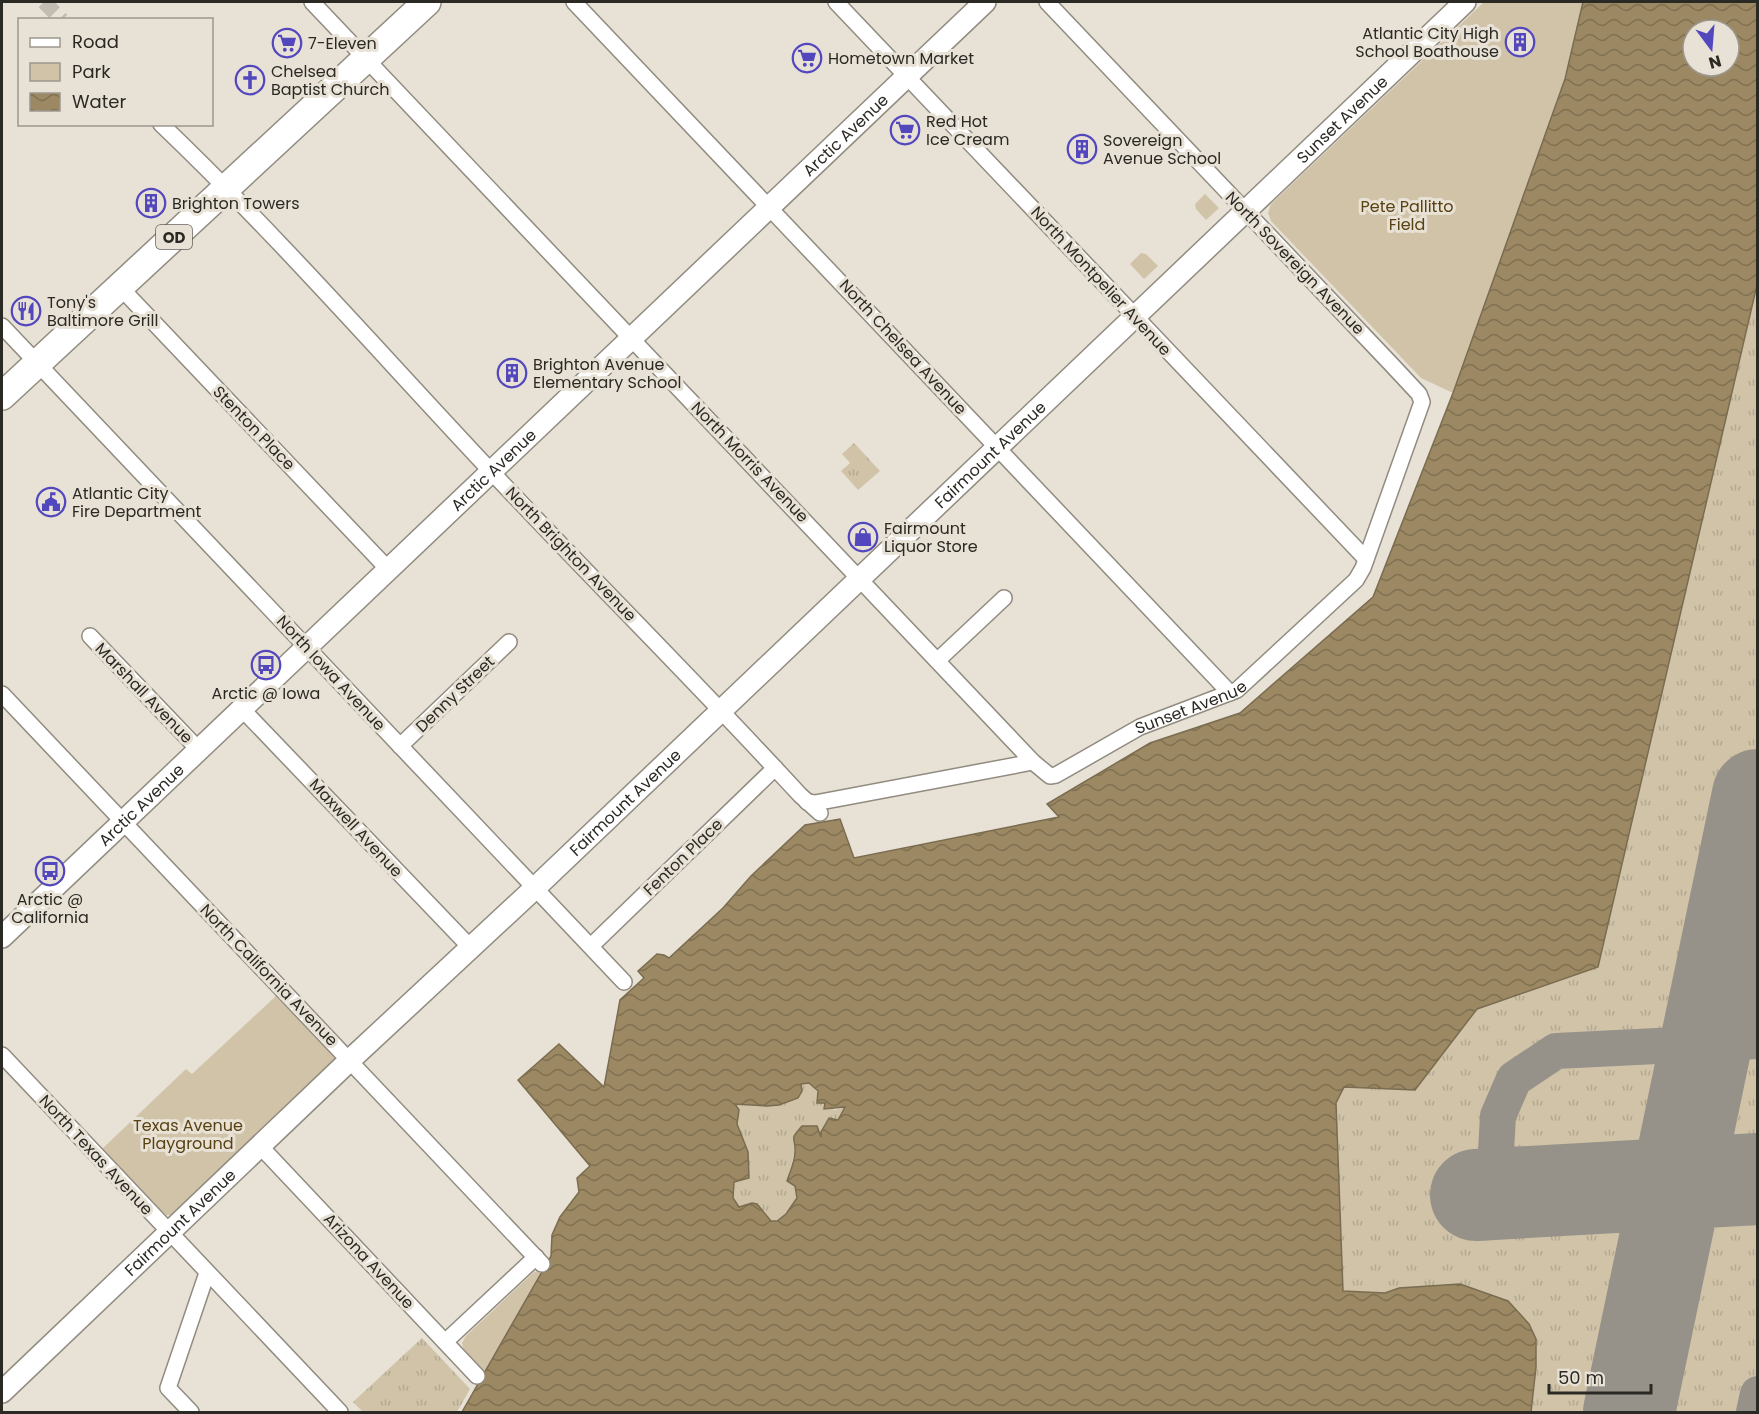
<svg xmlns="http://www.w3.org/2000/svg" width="1759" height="1414" viewBox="0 0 1759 1414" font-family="Poppins,sans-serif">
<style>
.grass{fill:url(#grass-tufts)}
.park{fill:#d0c3a8}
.water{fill:url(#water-waves);stroke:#7a6c50;stroke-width:1.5;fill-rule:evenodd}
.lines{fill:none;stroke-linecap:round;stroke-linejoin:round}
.taxiway{stroke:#979289;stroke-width:36}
.runway{stroke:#979289;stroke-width:92}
.street-tunnel{stroke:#c2bcb2;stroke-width:15;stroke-dasharray:15 8;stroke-linecap:butt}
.street-casing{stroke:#918b80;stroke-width:18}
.secondary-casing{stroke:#918b80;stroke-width:24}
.highway-casing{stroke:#918b80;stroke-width:30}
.street{stroke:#fff;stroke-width:15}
.secondary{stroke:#fff;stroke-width:21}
.highway{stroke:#fff;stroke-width:27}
.labels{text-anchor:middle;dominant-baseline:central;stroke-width:6;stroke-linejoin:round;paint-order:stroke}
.shield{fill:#e8e1d5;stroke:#646059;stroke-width:1.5}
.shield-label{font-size:15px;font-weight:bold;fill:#2b2924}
.poi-label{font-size:16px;fill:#2b2924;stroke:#e8e1d5;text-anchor:start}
.street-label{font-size:16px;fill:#2b2924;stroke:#e8e1d5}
.park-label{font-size:16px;fill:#584211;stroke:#e8e1d5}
</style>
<defs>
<pattern id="grass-tufts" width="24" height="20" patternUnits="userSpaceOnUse" patternTransform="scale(1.5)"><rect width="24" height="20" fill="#d0c3a8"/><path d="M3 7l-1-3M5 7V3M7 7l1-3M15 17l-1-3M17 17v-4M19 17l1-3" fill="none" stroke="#b3a890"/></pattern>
<pattern id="water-waves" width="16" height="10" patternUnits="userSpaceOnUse" patternTransform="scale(1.5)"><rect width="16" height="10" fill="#9c8963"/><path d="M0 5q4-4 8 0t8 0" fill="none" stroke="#7f7051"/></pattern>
</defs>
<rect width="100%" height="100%" fill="#e8e1d5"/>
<!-- grass -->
<path class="grass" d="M 1757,285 L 1757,1412 L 1531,1412 L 1536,1367 L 1529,1324 L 1508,1301 L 1471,1288 L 1399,1288 L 1385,1293 L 1343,1292 L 1336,1103 L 1343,1087 L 1415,1089 L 1477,1009 L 1598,967 Z
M 854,443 L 880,471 L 858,490 L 841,471 L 850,463 L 842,454 Z
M 809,1083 L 834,1110 L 846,1107 L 838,1120 L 821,1139 L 794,1143 L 795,1151 L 787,1181 L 795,1186 L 797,1199 C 790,1207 784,1221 771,1221 L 757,1204 L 752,1203 L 739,1207 L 733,1198 L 734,1182 L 749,1177 L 748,1152 L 737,1124 L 739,1111 L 734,1103 L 767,1106 L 779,1105 L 798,1098 L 801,1084 Z
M 422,1338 L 470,1389 L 457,1412 L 363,1412 L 353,1402 Z"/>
<!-- park -->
<path class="park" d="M 1484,2 L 1583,2 L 1565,79 L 1453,393 L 1421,378 L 1271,221 L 1268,213 L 1271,204 Z
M 1205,194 L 1219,208 L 1206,220 L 1196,209 L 1195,204 Z
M 1141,253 L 1146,254 L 1158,266 L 1144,279 L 1130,264 Z
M 276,996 L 332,1053 L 335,1059 L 333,1065 L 180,1210 L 172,1215 L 166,1215 L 102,1149 L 186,1069 L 192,1074 Z
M 538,1271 L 542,1274 L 485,1373 L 464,1351 L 462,1343 L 466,1336 L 534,1272 Z"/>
<!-- water -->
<path class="water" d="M 1583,2 L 1757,2 L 1757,285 L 1598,967 L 1477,1009 L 1415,1090 L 1344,1087 L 1336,1103 L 1343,1291 L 1385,1293 L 1399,1288 L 1460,1284 L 1508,1301 L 1529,1324 L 1536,1339 L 1536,1367 L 1531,1412 L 462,1412 L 551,1256 L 552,1235 L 560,1217 L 579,1192 L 577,1178 L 590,1166 L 518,1080 L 559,1044 L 604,1087 L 620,1000 L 644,978 L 638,971 L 657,954 L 664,955 L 669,958 L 723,908 L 751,876 L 805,825 L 840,819 L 854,858 L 1059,817 L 1047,804 L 1150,743 L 1240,713 L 1373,597 L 1453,393 L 1565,79 ZM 1693,30 L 1729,30 L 1729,66 L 1693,66 ZM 809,1083 L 818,1091 L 817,1103 L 825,1103 L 824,1109 L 845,1107 L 838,1120 L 829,1118 L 821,1132 L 821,1137 L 817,1126 L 802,1126 C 788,1142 796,1135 795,1152 C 795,1161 790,1172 787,1181 L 795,1186 L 797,1198 L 786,1214 L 777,1221 L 771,1221 L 757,1204 L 752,1203 L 739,1207 L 733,1198 L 734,1182 L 749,1178 L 748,1152 L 737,1124 L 739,1110 L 735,1104 L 767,1106 L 779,1105 L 798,1098 L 802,1091 L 801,1084 Z"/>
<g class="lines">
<!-- taxiway -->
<path class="taxiway" d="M 1517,1193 L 1496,1151 L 1498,1116 L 1514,1079 L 1556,1051 L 1758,1041
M 1754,1412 L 1758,1394"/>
<!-- runway -->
<path class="runway" d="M 1476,1195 L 1758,1179
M 1629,1412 L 1758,795"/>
<!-- street-tunnel -->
<path class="street-tunnel" d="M 44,2 L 62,20"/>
<!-- street casing -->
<g class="street-casing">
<g id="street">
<path id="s1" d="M 312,2 L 1033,762 L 1050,776 L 1056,775 L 1140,727 L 1237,690 L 1356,580 L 1363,568 L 1422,402 L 1419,394 L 1391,364 L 1047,2"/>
<path d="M 574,2 L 1230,693"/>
<path d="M 836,2 L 1366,559"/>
<path d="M 161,124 C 276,234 380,353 488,468 C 591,578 698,684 800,795 L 820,813"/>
<path d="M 120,287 L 388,569"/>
<path d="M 2,326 L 624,982"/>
<path d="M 90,636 L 199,750"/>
<path d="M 938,660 L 1004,598"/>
<path d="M 2,694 L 542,1264"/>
<path d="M 242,709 L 470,947"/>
<path d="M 400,746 L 509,642"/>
<path d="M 807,802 L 815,803 L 1033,762"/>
<path d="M 591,946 L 775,768"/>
<path d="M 2,1055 L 340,1412"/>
<path d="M 260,1146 L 477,1376"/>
<path d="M 445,1342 L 536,1257"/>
<path d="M 191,1412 L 168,1388 L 207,1273"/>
</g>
</g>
<!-- secondary casing -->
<g class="secondary-casing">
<g id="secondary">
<path id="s2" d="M 2,937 L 985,2"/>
<path id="s3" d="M 2,1392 L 350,1060 L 536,887 L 1465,2"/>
</g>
</g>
<!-- highway casing -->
<g class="highway-casing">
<path id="highway" d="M 2,396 L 427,2"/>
</g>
<!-- street -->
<use href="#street" class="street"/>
<!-- secondary -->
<use href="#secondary" class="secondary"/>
<!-- highway -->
<use href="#highway" class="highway"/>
</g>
<!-- icons -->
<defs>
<g id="building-ring" transform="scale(1.5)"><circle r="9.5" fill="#e8e1d5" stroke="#5347be" stroke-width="1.5"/><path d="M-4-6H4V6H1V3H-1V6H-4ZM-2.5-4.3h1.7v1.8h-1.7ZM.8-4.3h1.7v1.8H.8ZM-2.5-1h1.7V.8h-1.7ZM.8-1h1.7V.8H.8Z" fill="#5347be"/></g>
<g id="supermarket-ring" transform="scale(1.5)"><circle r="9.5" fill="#e8e1d5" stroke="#5347be" stroke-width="1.5"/><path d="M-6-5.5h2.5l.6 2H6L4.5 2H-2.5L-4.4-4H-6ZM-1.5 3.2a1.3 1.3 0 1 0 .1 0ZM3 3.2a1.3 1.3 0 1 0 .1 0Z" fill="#5347be"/></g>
<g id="church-ring" transform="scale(1.5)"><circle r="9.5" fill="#e8e1d5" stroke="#5347be" stroke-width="1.5"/><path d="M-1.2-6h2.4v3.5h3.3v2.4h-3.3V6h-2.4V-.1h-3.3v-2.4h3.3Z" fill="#5347be"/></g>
<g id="restaurant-ring" transform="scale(1.5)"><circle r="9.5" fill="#e8e1d5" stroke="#5347be" stroke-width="1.5"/><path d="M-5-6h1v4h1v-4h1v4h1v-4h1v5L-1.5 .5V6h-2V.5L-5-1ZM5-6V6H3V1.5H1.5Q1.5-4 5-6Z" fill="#5347be"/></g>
<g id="civic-ring" transform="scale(1.5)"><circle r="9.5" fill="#e8e1d5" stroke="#5347be" stroke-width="1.5"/><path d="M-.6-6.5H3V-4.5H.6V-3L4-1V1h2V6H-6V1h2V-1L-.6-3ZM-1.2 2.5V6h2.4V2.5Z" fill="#5347be"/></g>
<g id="shop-ring" transform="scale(1.5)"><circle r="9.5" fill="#e8e1d5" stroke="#5347be" stroke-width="1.5"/><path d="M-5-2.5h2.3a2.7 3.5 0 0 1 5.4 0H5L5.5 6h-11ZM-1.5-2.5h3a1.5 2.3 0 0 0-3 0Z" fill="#5347be"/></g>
<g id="bus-ring" transform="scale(1.5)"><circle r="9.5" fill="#e8e1d5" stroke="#5347be" stroke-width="1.5"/><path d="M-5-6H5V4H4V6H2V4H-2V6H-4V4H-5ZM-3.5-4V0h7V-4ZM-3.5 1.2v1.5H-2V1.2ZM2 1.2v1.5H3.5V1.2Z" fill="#5347be"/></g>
</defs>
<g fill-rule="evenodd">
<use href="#building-ring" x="1520" y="42"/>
<use href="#supermarket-ring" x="287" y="43"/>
<use href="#supermarket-ring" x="807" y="58"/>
<use href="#church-ring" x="250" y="80"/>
<use href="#supermarket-ring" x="905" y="130"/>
<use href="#building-ring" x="1082" y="149"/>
<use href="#building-ring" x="151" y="203"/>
<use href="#restaurant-ring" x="26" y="311"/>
<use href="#building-ring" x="512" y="373"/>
<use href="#civic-ring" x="51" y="502"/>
<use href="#shop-ring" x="863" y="537"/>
<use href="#bus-ring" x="266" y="665"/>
<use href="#bus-ring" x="50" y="871"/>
</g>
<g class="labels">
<!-- shield labels -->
<rect class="shield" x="156" y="225" width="36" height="24" rx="4.5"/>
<g class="shield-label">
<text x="174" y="237">OD</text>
</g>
<!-- poi labels -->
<g class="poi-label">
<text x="1499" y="33" text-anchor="end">Atlantic City High<tspan x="1499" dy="18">School Boathouse</tspan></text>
<text x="308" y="43">7-Eleven</text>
<text x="828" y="58">Hometown Market</text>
<text x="271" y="71">Chelsea<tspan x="271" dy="18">Baptist Church</tspan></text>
<text x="926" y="121">Red Hot<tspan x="926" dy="18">Ice Cream</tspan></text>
<text x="1103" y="140">Sovereign<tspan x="1103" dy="18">Avenue School</tspan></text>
<text x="172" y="203">Brighton Towers</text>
<text x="47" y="302">Tony's<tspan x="47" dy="18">Baltimore Grill</tspan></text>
<text x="533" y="364">Brighton Avenue<tspan x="533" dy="18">Elementary School</tspan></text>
<text x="72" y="493">Atlantic City<tspan x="72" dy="18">Fire Department</tspan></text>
<text x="884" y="528">Fairmount<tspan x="884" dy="18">Liquor Store</tspan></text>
<text x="266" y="693" text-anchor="middle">Arctic @ Iowa</text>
<text x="50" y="899" text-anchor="middle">Arctic @<tspan x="50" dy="18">California</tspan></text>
</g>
<!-- street labels -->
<g class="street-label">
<text stroke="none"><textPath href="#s3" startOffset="1848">Sunset Avenue</textPath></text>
<text stroke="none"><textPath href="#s2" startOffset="1164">Arctic Avenue</textPath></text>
<text transform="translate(1295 263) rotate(46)">North Sovereign Avenue</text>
<text transform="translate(1101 281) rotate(47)">North Montpelier Avenue</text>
<text transform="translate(903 347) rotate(47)">North Chelsea Avenue</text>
<text transform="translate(254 428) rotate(46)">Stenton Place</text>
<text stroke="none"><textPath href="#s3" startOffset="1362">Fairmount Avenue</textPath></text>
<text transform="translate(750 462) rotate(46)">North Morris Avenue</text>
<text stroke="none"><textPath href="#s2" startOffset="678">Arctic Avenue</textPath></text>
<text transform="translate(571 554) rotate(46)">North Brighton Avenue</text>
<text transform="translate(331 673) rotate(47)">North Iowa Avenue</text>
<text transform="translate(144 693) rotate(46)">Marshall Avenue</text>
<text transform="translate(455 694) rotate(-44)">Denny Street</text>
<text stroke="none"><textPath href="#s1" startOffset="1227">Sunset Avenue</textPath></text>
<text stroke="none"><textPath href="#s3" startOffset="858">Fairmount Avenue</textPath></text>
<text stroke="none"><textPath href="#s2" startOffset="192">Arctic Avenue</textPath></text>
<text transform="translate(356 828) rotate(47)">Maxwell Avenue</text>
<text transform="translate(683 857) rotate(-44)">Fenton Place</text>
<text transform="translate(269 975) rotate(46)">North California Avenue</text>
<text transform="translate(96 1155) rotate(47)">North Texas Avenue</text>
<text stroke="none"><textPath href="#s3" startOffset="246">Fairmount Avenue</textPath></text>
<text transform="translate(369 1261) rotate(47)">Arizona Avenue</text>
</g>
<!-- park labels -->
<g class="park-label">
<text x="1407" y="206">Pete Pallitto<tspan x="1407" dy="18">Field</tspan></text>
<text x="188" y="1125">Texas Avenue<tspan x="188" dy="18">Playground</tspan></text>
</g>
</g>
<!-- border -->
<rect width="1759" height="1414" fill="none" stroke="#2b2924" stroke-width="6"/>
<!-- legend -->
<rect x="18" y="18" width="195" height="108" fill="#e8e1d5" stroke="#9c978e" stroke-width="1.5"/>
<rect x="30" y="38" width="30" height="9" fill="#ffffff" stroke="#9c978e" stroke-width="1.5"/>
<text x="72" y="48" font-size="18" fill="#2b2924">Road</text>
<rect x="30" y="63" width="30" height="18" fill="#d0c3a8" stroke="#9c978e" stroke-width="1.5"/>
<text x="72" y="78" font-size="18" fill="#2b2924">Park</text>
<rect x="30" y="93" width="30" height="18" fill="url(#water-waves)" stroke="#9c978e" stroke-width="1.5"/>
<text x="72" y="108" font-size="18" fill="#2b2924">Water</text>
<!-- north arrow -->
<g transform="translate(1711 48) rotate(164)"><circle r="28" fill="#e8e1d5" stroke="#9c978e" stroke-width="1.5"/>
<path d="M0-4.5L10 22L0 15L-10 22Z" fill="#5347be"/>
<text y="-9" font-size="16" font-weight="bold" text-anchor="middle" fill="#2b2924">N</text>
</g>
<!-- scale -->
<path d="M1549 1384v9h102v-9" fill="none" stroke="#2b2924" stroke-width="3"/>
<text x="1558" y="1384" font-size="18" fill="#2b2924" stroke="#e8e1d5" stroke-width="4.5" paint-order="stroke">50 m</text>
</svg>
